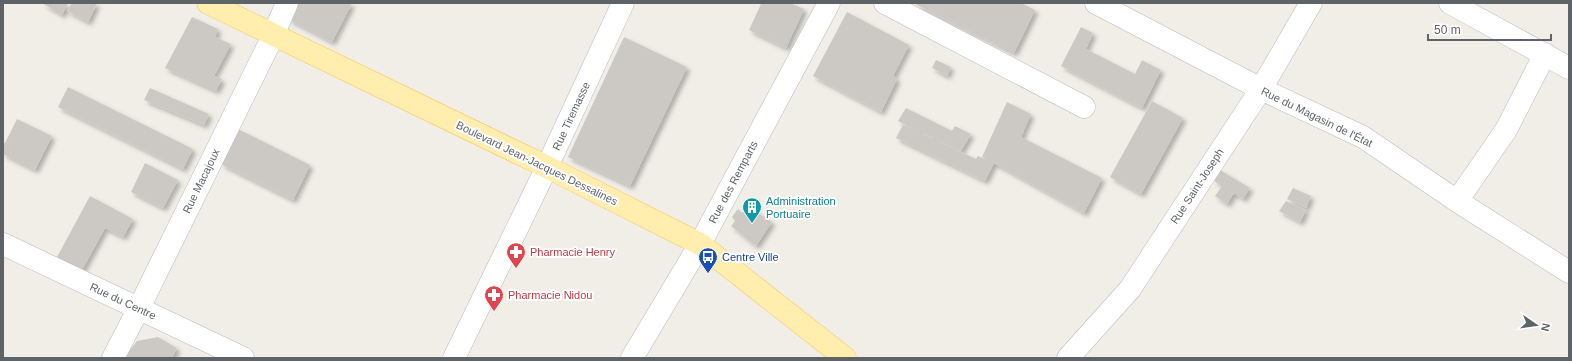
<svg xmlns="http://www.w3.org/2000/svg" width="1572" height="361" viewBox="0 0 1572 361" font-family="Helvetica,sans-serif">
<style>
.building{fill:#ccc9c4;filter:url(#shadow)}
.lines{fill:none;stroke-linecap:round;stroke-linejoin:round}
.minor-casing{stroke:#b7babe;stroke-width:23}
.major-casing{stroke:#f9c458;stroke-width:23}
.minor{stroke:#fff;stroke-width:22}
.major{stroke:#ffeeae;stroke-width:22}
.labels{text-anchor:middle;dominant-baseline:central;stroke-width:4;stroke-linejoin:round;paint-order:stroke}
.street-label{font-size:11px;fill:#5e6368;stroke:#fff}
.culture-label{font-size:11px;fill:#0d838f;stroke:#fff;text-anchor:start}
.health-label{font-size:11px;fill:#be3a42;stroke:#fff;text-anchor:start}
.transit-label{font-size:11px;fill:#164399;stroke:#fff;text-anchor:start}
</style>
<defs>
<filter id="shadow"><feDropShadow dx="3.5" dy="3.5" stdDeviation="2" flood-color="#0004"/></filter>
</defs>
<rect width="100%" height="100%" fill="#f1eee7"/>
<!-- building -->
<path class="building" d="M 42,3 L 68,3 L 62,15 Z
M 72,3 L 97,3 L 88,22 L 67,11 Z
M 296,3 L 352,3 L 332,42 L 288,19 Z
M 758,3 L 790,3 L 804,9 L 786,48 L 749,30 L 761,4 Z
M 913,3 L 1021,3 L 1035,10 L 1014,53 Z
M 847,12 L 909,45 L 893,76 L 897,79 L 881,112 L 813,76 Z
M 192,17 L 218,29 L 215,37 L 231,44 L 214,76 L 222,79 L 216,91 L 165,68 Z
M 1081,27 L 1093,33 L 1086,49 L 1135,74 L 1142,60 L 1161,70 L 1142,108 L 1061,66 Z
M 624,37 L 687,67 L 630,186 L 568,157 Z
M 936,60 L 951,67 L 947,76 L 932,68 Z
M 68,87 L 193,149 L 183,169 L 58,107 Z
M 150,88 L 209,114 L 204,125 L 144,100 Z
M 1152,101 L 1183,118 L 1141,194 L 1110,177 Z
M 1007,102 L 1031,114 L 1021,137 L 1102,178 L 1084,213 L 994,163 L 985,181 L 896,138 L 903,125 L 976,159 L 978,156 L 987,160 L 982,157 Z
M 906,108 L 952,131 L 955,126 L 971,134 L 961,151 L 898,121 Z
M 17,119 L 52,136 L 35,170 L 3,154 L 3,143 L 5,143 Z
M 238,129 L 310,165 L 293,200 L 221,164 Z
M 145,163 L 178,180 L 163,208 L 131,192 Z
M 1220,170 L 1250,188 L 1243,199 L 1234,193 L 1227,204 L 1215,196 L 1222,186 L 1214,181 Z
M 1293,188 L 1311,196 L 1306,208 L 1287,199 Z
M 90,196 L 133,219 L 123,237 L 105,228 L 82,270 L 57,257 Z
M 1286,201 L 1306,210 L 1300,222 L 1279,211 Z
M 747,206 L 772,222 L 756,246 L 731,226 L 735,221 L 732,217 L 738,209 L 742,213 Z
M 158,337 L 177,348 L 172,358 L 124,358 L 137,341 Z"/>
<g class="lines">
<!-- minor casing -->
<g class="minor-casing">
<path id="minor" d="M 885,3 L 1084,107
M 1096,3 L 1261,89 L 1363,137 L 1457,201 L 1569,272
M 1450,3 L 1569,68
M 1457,201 L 1506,130 L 1545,54
M 3,244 L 243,358
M 113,358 L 139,308 L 273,36 L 287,3
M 454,358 L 547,167 L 623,3
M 632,358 L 700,244 L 829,3
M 1068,358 L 1130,289 L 1261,89 L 1311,3"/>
</g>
<!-- major casing -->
<g class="major-casing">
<path id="major" d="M 208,3 L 547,167 L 700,244 L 845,358"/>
</g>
<!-- minor -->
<use href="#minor" class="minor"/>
<!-- major -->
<use href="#major" class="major"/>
</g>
<!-- icons -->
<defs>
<g id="building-pin" transform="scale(1)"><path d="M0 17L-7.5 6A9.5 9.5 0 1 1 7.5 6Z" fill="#0f9aa8" stroke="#fff"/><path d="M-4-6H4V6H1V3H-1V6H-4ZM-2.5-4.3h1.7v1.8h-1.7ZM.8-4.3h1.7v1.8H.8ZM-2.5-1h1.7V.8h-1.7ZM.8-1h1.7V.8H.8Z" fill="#fff"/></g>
<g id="pharmacy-pin" transform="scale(1)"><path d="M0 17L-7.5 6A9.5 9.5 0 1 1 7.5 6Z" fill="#e0444e" stroke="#fff"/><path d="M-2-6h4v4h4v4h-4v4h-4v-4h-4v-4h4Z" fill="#fff"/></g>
<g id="bus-pin" transform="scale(1)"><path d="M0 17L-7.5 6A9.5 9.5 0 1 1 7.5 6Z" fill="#1a4fb4" stroke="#fff"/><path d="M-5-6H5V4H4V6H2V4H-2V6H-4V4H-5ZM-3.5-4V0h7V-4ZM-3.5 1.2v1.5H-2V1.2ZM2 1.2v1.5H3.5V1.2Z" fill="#fff"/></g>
</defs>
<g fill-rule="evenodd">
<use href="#building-pin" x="752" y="207"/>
<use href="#pharmacy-pin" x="516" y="252"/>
<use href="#bus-pin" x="708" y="257"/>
<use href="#pharmacy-pin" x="494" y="295"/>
</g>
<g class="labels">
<!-- street labels -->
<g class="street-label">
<text transform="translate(571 116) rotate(-65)">Rue Tiremasse</text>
<text transform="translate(1317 117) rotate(26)">Rue du Magasin de l'État</text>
<text transform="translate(537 163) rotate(26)">Boulevard Jean-Jacques Dessalines</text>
<text transform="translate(201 181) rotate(-64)">Rue Macajoux</text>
<text transform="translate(733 182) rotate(-62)">Rue des Remparts</text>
<text transform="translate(1197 186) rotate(-57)">Rue Saint-Joseph</text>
<text transform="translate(123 301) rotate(25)">Rue du Centre</text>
</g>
<!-- culture labels -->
<g class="culture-label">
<text x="766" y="201">Administration<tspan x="766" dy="13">Portuaire</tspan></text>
</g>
<!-- health labels -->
<g class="health-label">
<text x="530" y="252">Pharmacie Henry</text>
<text x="508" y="295">Pharmacie Nidou</text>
</g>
<!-- transit labels -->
<g class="transit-label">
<text x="722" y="257">Centre Ville</text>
</g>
</g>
<!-- border -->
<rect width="1572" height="361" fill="none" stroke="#5e6368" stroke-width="8"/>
<!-- north arrow -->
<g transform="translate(1536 325) rotate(103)" stroke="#ffffff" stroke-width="3" paint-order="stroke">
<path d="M0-3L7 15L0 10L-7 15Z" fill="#5e6368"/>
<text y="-6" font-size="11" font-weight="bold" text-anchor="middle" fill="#5e6368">N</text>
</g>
<!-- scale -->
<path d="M1428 34v6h123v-6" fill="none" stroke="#5e6368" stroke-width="2"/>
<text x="1434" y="34" font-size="12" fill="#5e6368" stroke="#ffffff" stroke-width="3" paint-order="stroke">50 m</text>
</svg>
